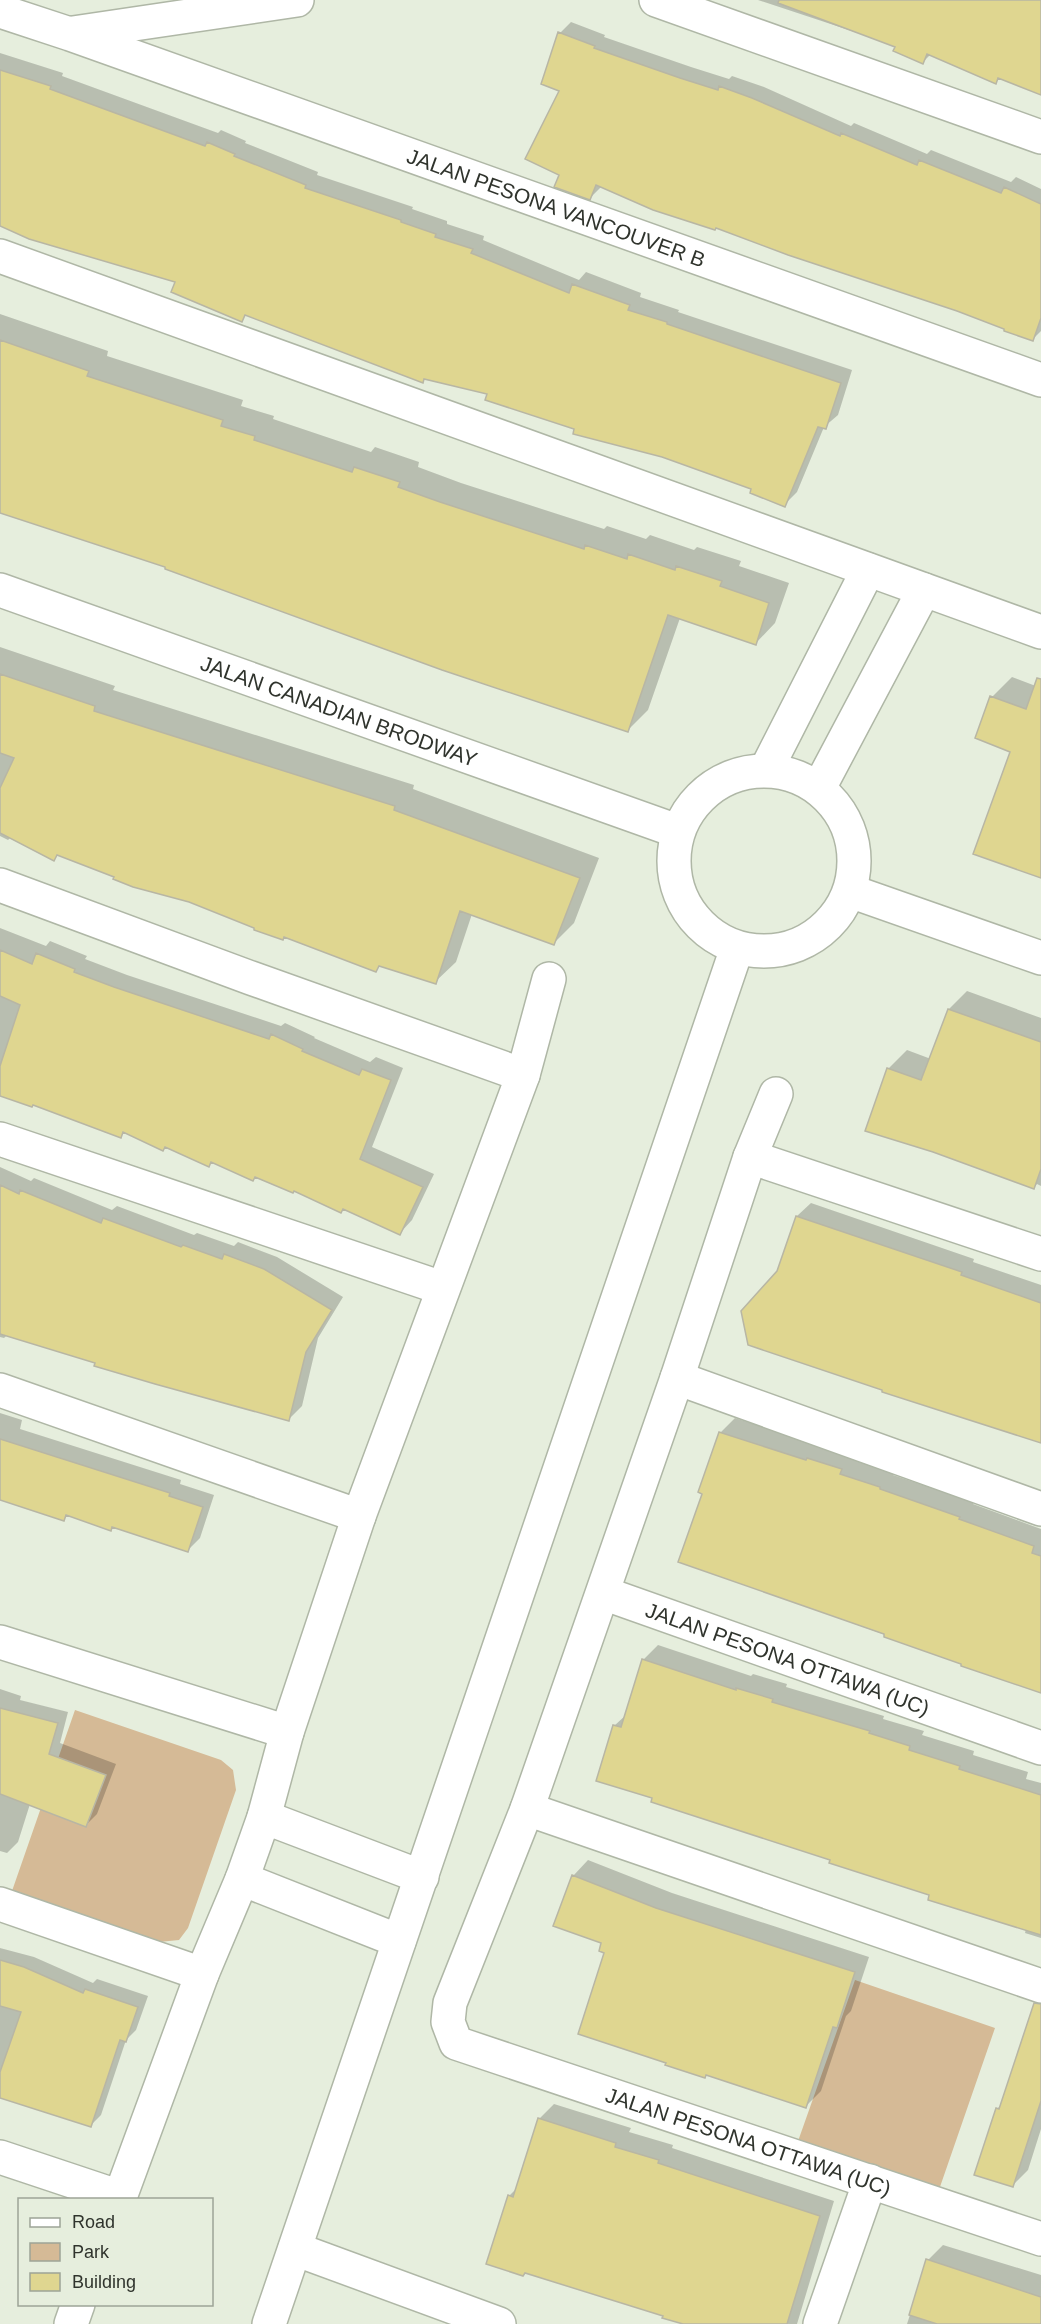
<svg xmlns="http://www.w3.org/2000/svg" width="1041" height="2324" viewBox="0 0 1041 2324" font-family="Helvetica,sans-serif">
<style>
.green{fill:#d5ba96}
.shadow{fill:#0003}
.building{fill:#dfd690;stroke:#b8b6a4;stroke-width:1.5}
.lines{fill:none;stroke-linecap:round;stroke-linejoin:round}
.minor-casing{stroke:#afb7a6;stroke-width:36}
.tertiary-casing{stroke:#afb7a6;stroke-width:36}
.minor{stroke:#fff;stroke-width:33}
.tertiary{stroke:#fff;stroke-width:33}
.labels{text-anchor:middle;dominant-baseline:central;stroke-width:4.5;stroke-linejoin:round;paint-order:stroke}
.street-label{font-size:21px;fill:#30342d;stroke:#e6eedd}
</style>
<rect width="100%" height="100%" fill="#e6eedd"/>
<!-- green -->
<path class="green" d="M 75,1710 L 221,1760 L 233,1770 L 236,1790 L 188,1928 L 179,1940 L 159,1942 L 12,1891 Z
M 855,1980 L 995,2028 L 932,2210 L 791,2161 Z"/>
<!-- shadow -->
<path class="shadow" d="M 758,0 L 1041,0 L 1041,94 L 1000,78 L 995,83 L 931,54 L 923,62 L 897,46 Z
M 571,22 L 605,35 L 604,37 L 691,67 L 729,79 L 732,76 L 764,87 L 851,126 L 854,123 L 927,154 L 931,150 L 1011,182 L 1016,177 L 1041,189 L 1041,331 L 1033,339 L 1006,328 L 602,186 L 590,198 L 561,174 L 560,33 Z
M 0,53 L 63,73 L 62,76 L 218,133 L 221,130 L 246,141 L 245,143 L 318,172 L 317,175 L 413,207 L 412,209 L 447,221 L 447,224 L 484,236 L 483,240 L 579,280 L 586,272 L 641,293 L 640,297 L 679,310 L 678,312 L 852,370 L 838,415 L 824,427 L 797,492 L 784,505 L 753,489 L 663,456 L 576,428 L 488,393 L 426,377 L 422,381 L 247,314 L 242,320 L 177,281 L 0,224 Z
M 0,314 L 108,351 L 107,356 L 243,400 L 241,406 L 274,416 L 273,419 L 371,452 L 375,447 L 419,462 L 418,467 L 461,483 L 604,529 L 607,526 L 646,539 L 650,535 L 694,550 L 697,547 L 741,561 L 739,566 L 789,583 L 775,623 L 755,644 L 680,618 L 648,710 L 628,730 L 167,566 L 0,511 Z
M 0,647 L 115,686 L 113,690 L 414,785 L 413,789 L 599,858 L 574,923 L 553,944 L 472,914 L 456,962 L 435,982 L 381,965 L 376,970 L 58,854 L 54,859 L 11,837 L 8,840 L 0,836 Z
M 1012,677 L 1041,688 L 1041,876 L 1012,751 L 992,697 Z
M 0,928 L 46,946 L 50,941 L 87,956 L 85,959 L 127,975 L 281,1026 L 285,1023 L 315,1037 L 314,1038 L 370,1062 L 376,1057 L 403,1068 L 372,1147 L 434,1174 L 412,1220 L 400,1233 L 344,1208 L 341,1211 L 295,1190 L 213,1161 L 209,1165 L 166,1146 L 125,1132 L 120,1137 L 33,1104 L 0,1095 Z
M 967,991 L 1041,1018 L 1041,1186 L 1037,1184 L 1034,1187 L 888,1069 L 907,1050 L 931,1059 L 949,1009 Z
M 0,1167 L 31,1181 L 34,1178 L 112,1210 L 117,1206 L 194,1235 L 197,1233 L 234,1246 L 238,1242 L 277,1257 L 343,1297 L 318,1338 L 302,1406 L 289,1419 L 7,1335 L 4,1338 L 0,1337 Z
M 811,1203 L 974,1259 L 973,1262 L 1041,1285 L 1041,1442 L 778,1272 L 797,1216 Z
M 0,1413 L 22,1420 L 20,1429 L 181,1480 L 180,1484 L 214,1495 L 200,1538 L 187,1551 L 114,1526 L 111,1529 L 69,1514 L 64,1519 L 0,1499 Z
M 735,1418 L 821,1446 L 856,1455 L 854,1460 L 894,1472 L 893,1475 L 974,1502 L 973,1504 L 1041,1529 L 1041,1691 L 680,1561 L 704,1493 L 720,1433 Z
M 658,1645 L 751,1676 L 753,1674 L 787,1684 L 786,1687 L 884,1716 L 883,1719 L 924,1731 L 922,1735 L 974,1751 L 973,1755 L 1028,1772 L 1026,1779 L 1041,1783 L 1041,1938 L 1025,1933 L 1026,1929 L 654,1797 L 614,1726 L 627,1714 L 643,1660 Z
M 0,1689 L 21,1696 L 20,1700 L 68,1712 L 60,1743 L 116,1764 L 97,1814 L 86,1825 L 30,1804 L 18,1842 L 7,1853 L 0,1851 Z
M 588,1860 L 672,1893 L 869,1957 L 851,2011 L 846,2016 L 821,2091 L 806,2106 L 606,1952 L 573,1876 Z
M 0,1948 L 34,1957 L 93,1983 L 97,1979 L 148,1996 L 136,2030 L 126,2040 L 101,2115 L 90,2126 L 0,2097 Z
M 1041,2025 L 1041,2129 L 1028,2170 L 1012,2186 L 997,2109 L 1003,2103 Z
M 554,2104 L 631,2128 L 629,2132 L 673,2145 L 672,2148 L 834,2201 L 797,2324 L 688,2324 L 665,2315 L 509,2196 L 517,2188 L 539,2119 Z
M 943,2245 L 1041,2275 L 1041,2324 L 907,2324 L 928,2260 Z"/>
<!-- building -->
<path class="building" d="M 779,0 L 1041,0 L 1041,95 L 998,78 L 996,84 L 927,54 L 923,64 L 893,51 L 895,47 L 778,3 Z
M 558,32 L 595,46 L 594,48 L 680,78 L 718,90 L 719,86 L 752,98 L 840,136 L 841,133 L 917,165 L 919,160 L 1001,193 L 1004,187 L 1041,204 L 1041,318 L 1033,341 L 1004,331 L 1004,329 L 957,311 L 788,255 L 716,228 L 715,230 L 653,210 L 596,185 L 590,200 L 554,187 L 559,175 L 525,159 L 559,91 L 541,84 Z
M 0,70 L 51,86 L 50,89 L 205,146 L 207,142 L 235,154 L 234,156 L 306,185 L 305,188 L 401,220 L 401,222 L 436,234 L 435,237 L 473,249 L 471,253 L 569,293 L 572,284 L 630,305 L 628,310 L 667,322 L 667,324 L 841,383 L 826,429 L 818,427 L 785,507 L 750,493 L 751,489 L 662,457 L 573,434 L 574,429 L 485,400 L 487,394 L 424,379 L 423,383 L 245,315 L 242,322 L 171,292 L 175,282 L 29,239 L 0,226 Z
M 0,340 L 89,371 L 87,376 L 223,420 L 221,426 L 255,436 L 254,440 L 352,472 L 354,467 L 400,482 L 398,487 L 440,502 L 584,549 L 585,545 L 627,559 L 628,554 L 675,570 L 676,566 L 722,581 L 720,586 L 769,603 L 756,645 L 668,615 L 628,732 L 442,670 L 165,569 L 165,567 L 0,513 Z
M 0,674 L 95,706 L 94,711 L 395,806 L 394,810 L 580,878 L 554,945 L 460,911 L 436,984 L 379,966 L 376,972 L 284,937 L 283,940 L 254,930 L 254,928 L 189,902 L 133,887 L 113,879 L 114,877 L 57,855 L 54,861 L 0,833 L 0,788 L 14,758 L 0,753 Z
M 1037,678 L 1041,679 L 1041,878 L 973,854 L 1010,752 L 975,738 L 990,696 L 1026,709 Z
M 0,950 L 32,964 L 36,953 L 75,969 L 74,972 L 114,987 L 269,1039 L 271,1034 L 303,1049 L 302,1051 L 359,1075 L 362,1069 L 391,1080 L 360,1159 L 423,1187 L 400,1235 L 343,1209 L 341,1213 L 294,1191 L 293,1193 L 255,1177 L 253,1181 L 211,1162 L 209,1167 L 165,1147 L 163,1151 L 123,1132 L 121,1138 L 33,1105 L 32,1107 L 0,1096 L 0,1066 L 20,1005 L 0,996 Z
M 948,1009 L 1041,1042 L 1041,1169 L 1034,1189 L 933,1152 L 865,1131 L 887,1068 L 921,1080 Z
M 0,1185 L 19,1194 L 20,1190 L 101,1223 L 103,1218 L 181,1247 L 183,1245 L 222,1259 L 224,1254 L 264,1269 L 332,1310 L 306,1352 L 289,1421 L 155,1384 L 94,1366 L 95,1363 L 0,1334 Z
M 796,1216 L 962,1272 L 961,1275 L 1041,1303 L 1041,1443 L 882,1392 L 882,1390 L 748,1345 L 741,1311 L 777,1271 Z
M 719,1432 L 806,1460 L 807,1458 L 842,1469 L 840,1474 L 880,1487 L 880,1489 L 960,1517 L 959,1519 L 1034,1546 L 1032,1553 L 1041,1556 L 1041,1693 L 961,1666 L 961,1664 L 884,1637 L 884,1634 L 678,1562 L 702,1494 L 698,1492 Z
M 0,1439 L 170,1493 L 169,1496 L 203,1507 L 188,1552 L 112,1527 L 111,1531 L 66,1515 L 64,1521 L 0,1500 Z
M 642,1659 L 736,1690 L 736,1688 L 773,1699 L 772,1702 L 870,1731 L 869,1733 L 910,1746 L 909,1750 L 960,1766 L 959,1769 L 1041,1795 L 1041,1935 L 928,1900 L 929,1895 L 829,1863 L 830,1860 L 651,1802 L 652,1798 L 596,1781 L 613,1725 L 621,1727 Z
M 0,1708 L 58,1723 L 49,1754 L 106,1775 L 86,1827 L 0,1794 Z
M 572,1875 L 656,1908 L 855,1972 L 837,2028 L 833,2027 L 806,2108 L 706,2075 L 705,2078 L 665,2065 L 666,2063 L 578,2034 L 604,1953 L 599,1951 L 601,1943 L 553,1926 Z
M 0,1960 L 24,1967 L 83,1993 L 85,1989 L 138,2007 L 126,2042 L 120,2040 L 91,2127 L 0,2098 L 0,2072 L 21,2012 L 0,2006 Z
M 1034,2003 L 1041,2004 L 1041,2101 L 1013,2187 L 974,2175 L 996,2108 L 999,2109 Z
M 538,2118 L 616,2143 L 615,2147 L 659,2160 L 658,2163 L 820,2216 L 787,2324 L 683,2324 L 662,2318 L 663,2316 L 525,2273 L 523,2276 L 486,2264 L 508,2195 L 513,2197 Z
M 926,2259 L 1041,2297 L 1041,2324 L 937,2324 L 909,2315 Z"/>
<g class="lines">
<!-- minor casing -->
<g class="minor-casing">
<g id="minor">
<path d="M 656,0 L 1041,137"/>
<path id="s1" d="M 0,11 L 70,34 L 1041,380"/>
<path d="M 73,33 L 297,0"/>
<path d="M 0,256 L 1041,632"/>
<path d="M 766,770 L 868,570"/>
<path d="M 819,788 L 924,590"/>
<path d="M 0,885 L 251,978 L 523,1075"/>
<path id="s2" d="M 776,1094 L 750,1157 L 677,1378 L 527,1809 L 450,2003 L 448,2022 L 456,2043 L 1041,2239"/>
<path d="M 0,1139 L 442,1288"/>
<path d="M 750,1157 L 1041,1254"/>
<path d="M 677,1378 L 1041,1509"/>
<path d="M 0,1390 L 359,1516"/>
<path id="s3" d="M 603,1593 L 1041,1748"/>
<path d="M 0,1642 L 287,1732"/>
<path d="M 527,1809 L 1041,1986"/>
<path d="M 264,1817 L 422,1877"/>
<path d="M 242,1879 L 399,1941"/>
<path d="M 0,1904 L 202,1974"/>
<path d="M 0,2157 L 120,2197"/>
<path d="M 119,2200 L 202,1974 L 242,1879 L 264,1817 L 287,1732 L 359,1516 L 523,1075 L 549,979"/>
<path d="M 295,2249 L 499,2324"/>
<path d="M 71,2324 L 78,2304"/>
<path d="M 269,2324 L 737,948"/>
<path d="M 820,2324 L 870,2181"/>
</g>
</g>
<!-- tertiary casing -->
<g class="tertiary-casing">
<g id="tertiary">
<path id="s4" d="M 0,590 L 677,831"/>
<circle cx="764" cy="861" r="90"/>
<path d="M 850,891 L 1041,958"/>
</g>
</g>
<!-- minor -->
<use href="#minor" class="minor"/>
<!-- tertiary -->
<use href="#tertiary" class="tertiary"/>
</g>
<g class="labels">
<!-- street labels -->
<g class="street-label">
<text stroke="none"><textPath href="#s1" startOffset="590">JALAN PESONA VANCOUVER B</textPath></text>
<text stroke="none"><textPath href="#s4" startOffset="360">JALAN CANADIAN BRODWAY</textPath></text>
<text stroke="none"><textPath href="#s3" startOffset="196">JALAN PESONA OTTAWA (UC)</textPath></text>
<text stroke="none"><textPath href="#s2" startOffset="1316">JALAN PESONA OTTAWA (UC)</textPath></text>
</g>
</g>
<!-- legend -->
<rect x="18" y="2198" width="195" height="108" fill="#e6eedd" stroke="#9da497" stroke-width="1.5"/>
<rect x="30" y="2218" width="30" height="9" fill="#ffffff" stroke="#9da497" stroke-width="1.5"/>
<text x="72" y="2228" font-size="18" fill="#30342d">Road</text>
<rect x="30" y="2243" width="30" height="18" fill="#d5ba96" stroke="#9da497" stroke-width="1.5"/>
<text x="72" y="2258" font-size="18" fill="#30342d">Park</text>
<rect x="30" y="2273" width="30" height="18" fill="#dfd690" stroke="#9da497" stroke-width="1.5"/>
<text x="72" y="2288" font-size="18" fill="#30342d">Building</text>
</svg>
